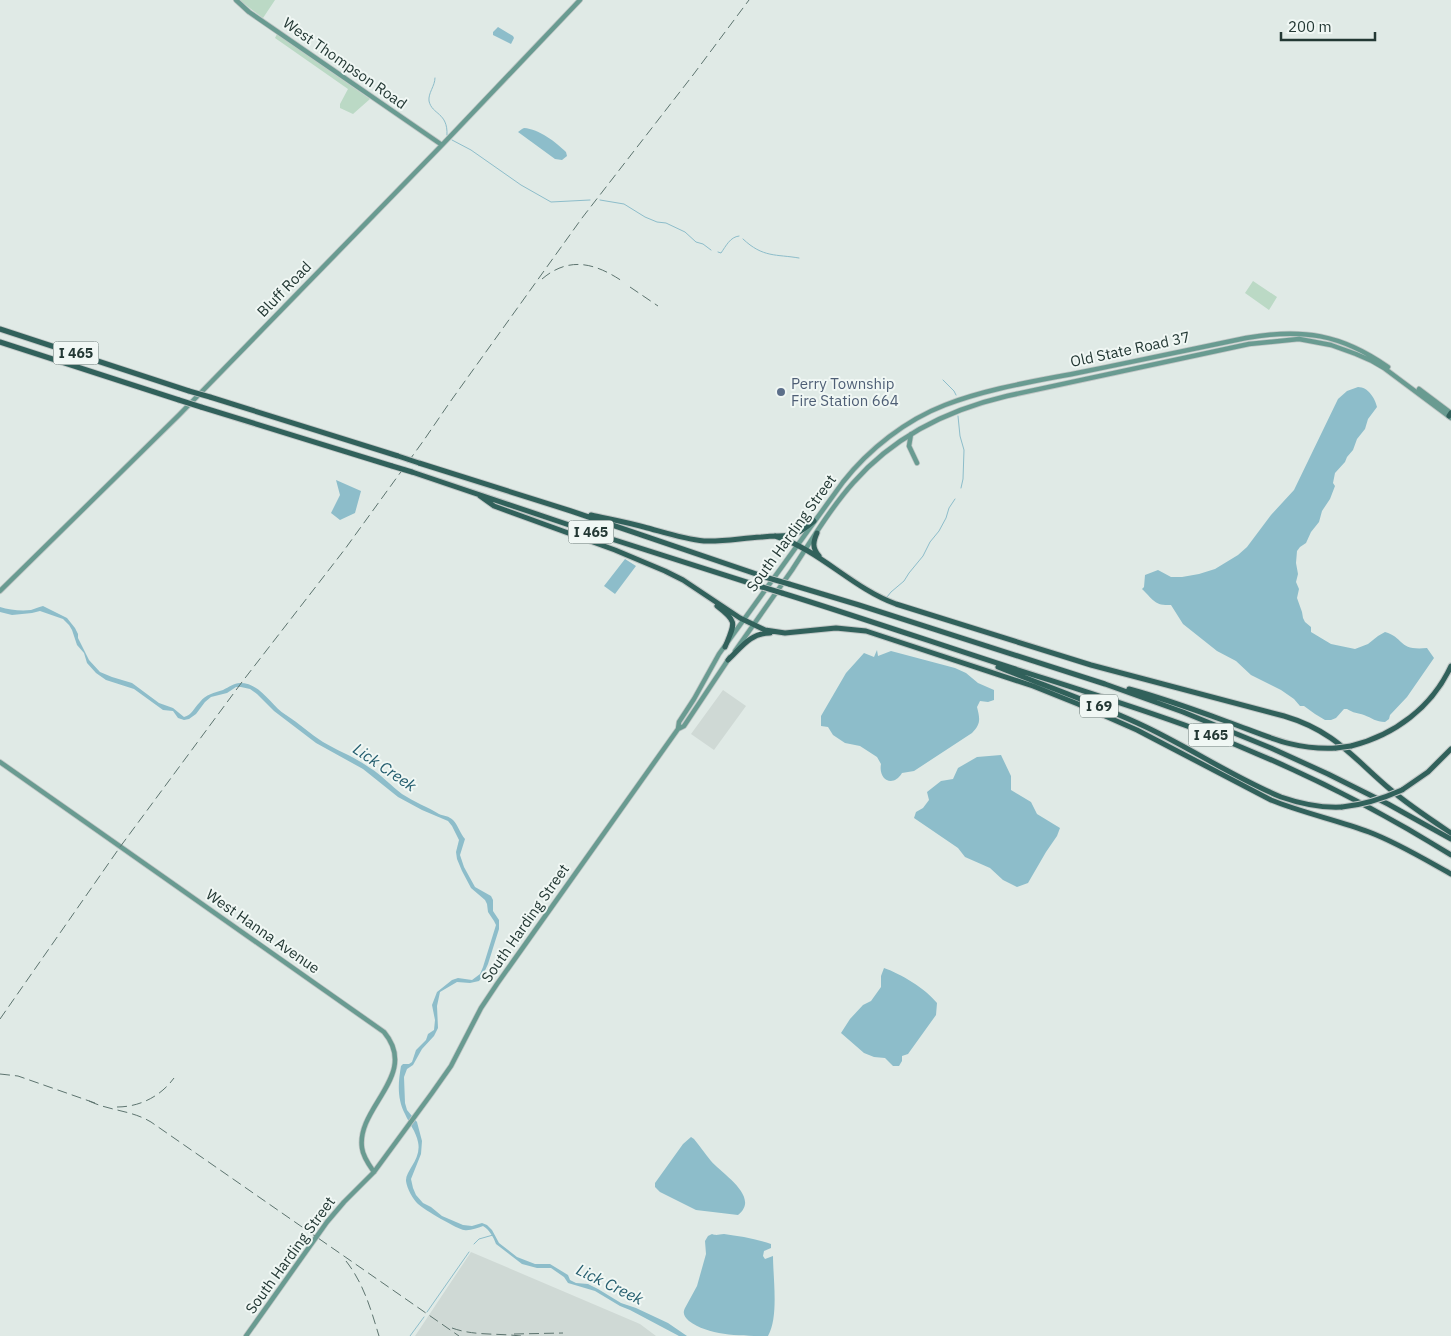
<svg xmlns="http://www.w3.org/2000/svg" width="1451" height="1336" viewBox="0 0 1451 1336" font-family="'IBM Plex Sans',sans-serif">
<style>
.built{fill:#cfd9d5}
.green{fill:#bbd9c5}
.water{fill:#8dbdca}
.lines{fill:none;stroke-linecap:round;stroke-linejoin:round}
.stream{stroke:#8dbdca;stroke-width:1}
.major-casing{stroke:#c1c7c6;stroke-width:6}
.highway-casing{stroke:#c1c7c6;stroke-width:7}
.major{stroke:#699b91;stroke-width:4.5}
.highway{stroke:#31615b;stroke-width:5}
.rail{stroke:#5d746f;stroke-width:1;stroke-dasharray:10 5;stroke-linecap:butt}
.highway-bridge-casing{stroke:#c1c7c6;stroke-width:7;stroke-linecap:butt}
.highway-bridge{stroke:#31615b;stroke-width:5}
.service-dot{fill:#5c6f8a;stroke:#f0f7f4;stroke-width:2}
.labels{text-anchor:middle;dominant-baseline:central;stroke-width:4;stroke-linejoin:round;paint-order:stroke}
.shield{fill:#f0f7f4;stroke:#60716e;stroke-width:1}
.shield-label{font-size:14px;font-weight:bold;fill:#233834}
.street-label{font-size:15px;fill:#233834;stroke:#f0f7f4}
.service-label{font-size:15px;fill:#4e5e75;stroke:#f0f7f4;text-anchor:start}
.water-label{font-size:16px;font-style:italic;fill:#235d6e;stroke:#f0f7f4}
</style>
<rect width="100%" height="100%" fill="#e0eae6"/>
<!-- built -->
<path class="built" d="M 723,690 L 746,706 L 714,750 L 691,734 Z
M 471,1252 L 640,1324 L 656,1336 L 415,1336 Z"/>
<!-- green -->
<path class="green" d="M 239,0 L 275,0 L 263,18 Z
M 277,34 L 370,99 L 353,114 L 340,108 L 340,104 L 348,89 L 275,38 Z
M 1253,281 L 1277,297 L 1269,310 L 1245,293 Z"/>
<!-- water -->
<path class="water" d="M 498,27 L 513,36 L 514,38 L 511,44 L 493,35 L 493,32 Z
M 524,128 C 539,129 556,142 566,152 L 567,156 L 562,160 L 555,159 L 518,132 L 522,129 Z
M 1358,387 C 1368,387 1375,398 1377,407 L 1368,419 L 1365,429 L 1357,439 L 1353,450 L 1347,457 L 1345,462 L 1335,473 L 1333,483 L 1335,486 L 1330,499 L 1322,511 L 1319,522 L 1311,532 L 1306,543 L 1300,547 L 1297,551 L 1296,563 L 1298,574 L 1296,582 L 1299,589 L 1297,598 L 1302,612 L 1303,618 L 1305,622 L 1311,627 L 1311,632 L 1331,644 L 1355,649 L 1368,644 L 1378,636 L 1385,632 C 1405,638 1398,651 1427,648 L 1434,658 L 1407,697 L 1390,715 L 1389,719 L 1385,722 C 1376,722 1372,718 1364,715 C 1358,713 1353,713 1347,709 L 1344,709 L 1336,718 L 1331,720 L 1325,720 L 1315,714 L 1304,706 L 1300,706 L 1294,699 L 1281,690 L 1251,675 L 1236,661 L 1217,651 L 1183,624 L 1171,605 C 1154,606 1153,599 1142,589 L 1144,587 L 1145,575 L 1158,570 L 1171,577 L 1182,577 L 1199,574 L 1215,569 L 1238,555 L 1247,547 L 1271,515 L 1294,490 L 1338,399 L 1347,391 Z
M 336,480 L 361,491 L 355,513 L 340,520 L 331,513 L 340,495 Z
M 625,559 L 636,566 L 615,594 L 604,586 Z
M 43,606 L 67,618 L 75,628 L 78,634 L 78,638 L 89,660 L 100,672 L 112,677 L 132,683 L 159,703 L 173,708 L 184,717 C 192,715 194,708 200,702 C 206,694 214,693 223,690 C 229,687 234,683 240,683 C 261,683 270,705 286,715 C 299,723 310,734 323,742 C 338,751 355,757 370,768 C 382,775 391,786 402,794 C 414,802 428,807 439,814 C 444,816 449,816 453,820 C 458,825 460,833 465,839 L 460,855 L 464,867 L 475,887 L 491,896 L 493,900 L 493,911 L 499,920 L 499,929 L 488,964 L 482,977 L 479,981 L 470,983 L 457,982 L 440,992 L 437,1006 L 438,1028 L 434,1036 L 422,1049 L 413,1065 L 407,1069 L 404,1077 L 405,1103 L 407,1110 L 417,1122 L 422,1141 L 421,1154 L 411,1179 L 413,1188 L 416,1195 L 423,1203 L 431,1207 L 442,1216 L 463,1225 L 472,1226 L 482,1223 L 487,1225 L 492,1230 L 499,1243 L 517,1257 L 535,1264 L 550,1264 L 568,1275 L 570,1280 L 576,1283 L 588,1284 L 598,1289 L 621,1303 L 636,1308 L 668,1323 L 687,1336 L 679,1336 L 630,1310 L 620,1306 L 595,1291 L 568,1283 L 564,1277 L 551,1268 L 537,1268 L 522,1264 L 496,1244 C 494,1238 489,1229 483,1226 C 477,1228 470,1231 464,1230 C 459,1230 423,1209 418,1204 C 413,1199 407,1189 406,1181 C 405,1171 422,1159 418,1142 C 416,1132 409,1123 405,1114 C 397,1099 398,1083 401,1066 L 403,1064 L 409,1064 L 412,1062 L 416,1050 L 426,1040 L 428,1034 L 434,1030 L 435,1020 L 432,1005 L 437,992 L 452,980 L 458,978 L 472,980 L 480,974 L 483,967 L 496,925 L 494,921 L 488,912 L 487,904 L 485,900 L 471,888 L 462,871 L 457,859 L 456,852 L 459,840 L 452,826 L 448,821 L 422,810 L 398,797 L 363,769 L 316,743 L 274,711 L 257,694 L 250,689 L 241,687 L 236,687 L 227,693 L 211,697 L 205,702 L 196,714 L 189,719 L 184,720 L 178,718 L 173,711 L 163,710 L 134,689 L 106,680 L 96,673 L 87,663 L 84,653 L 77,645 L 72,630 L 69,625 L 63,619 L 40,611 L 32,613 L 12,615 L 0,612 L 0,607 C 9,610 21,611 31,610 C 35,609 38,607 43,606 Z
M 877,650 L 878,656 L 891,651 L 955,668 L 966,673 L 978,683 L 994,690 L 994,700 L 988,702 L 980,701 L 977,707 C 980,719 981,724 972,733 L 914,771 L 902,773 C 893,788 878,780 881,764 L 877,757 L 860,746 L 845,743 L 833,735 L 828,727 L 821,726 L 821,716 L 846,673 L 864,653 L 874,657 Z
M 1001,755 L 1011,776 L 1011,790 L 1031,802 L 1037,814 L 1060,828 L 1057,836 L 1046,852 L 1028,883 L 1017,887 L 1003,880 L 990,868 L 965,857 L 958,848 L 914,818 L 916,812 L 923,808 L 929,800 L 927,792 L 941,781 L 953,779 L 958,768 L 977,757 Z
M 884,968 C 901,974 925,988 937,1003 L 936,1015 L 908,1054 L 902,1056 L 902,1061 L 899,1066 L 893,1066 L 885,1058 L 874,1057 L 864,1053 L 841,1033 L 850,1019 L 863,1005 L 871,1001 L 881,987 L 881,976 Z
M 691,1137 L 694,1139 C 700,1146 705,1154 711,1161 C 722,1174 761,1197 738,1215 L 696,1210 L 660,1192 L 655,1187 L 655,1183 L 683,1144 Z
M 712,1234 C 717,1236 719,1234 724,1234 C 739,1236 757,1239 771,1244 L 771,1248 L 764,1251 L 763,1256 L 765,1259 L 773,1256 C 773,1278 779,1317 768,1336 C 741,1336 709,1336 689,1321 C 685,1317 682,1314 685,1308 L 697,1286 L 706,1254 L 705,1241 L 708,1236 Z"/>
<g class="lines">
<!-- stream -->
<path class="stream" d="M 435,78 C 435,86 428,93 429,101 C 432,115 448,112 447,135
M 452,140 L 471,150 L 521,185 L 551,202 L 590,200
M 600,200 L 624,204 L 645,217 L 657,222 L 666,223 L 685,232 L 696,242 L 703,244 L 711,250
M 743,239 C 763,258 776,254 799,258
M 718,252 L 721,253 C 726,246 730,237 739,236
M 943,380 L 954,391 L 956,395
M 958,416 L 960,436 L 964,450 L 963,479 L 961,488
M 887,597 L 891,592 L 904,581 L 909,573 L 923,556 L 930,542 L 939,531 L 946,518 L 949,508 L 955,499
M 474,1244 L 479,1239 L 493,1235
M 427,1312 L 469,1252
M 410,1336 L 424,1317"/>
<!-- major casing -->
<g class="major-casing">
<path id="major" d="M 236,0 L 249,12 L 442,145
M 1419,389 L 1451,413
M 911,434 L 909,446 L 917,463
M 0,591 L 179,415 L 442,145 L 580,0
M 735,651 C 754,624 773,597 792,570 C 811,541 830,509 853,483 C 894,436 947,410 1007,396 L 1249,344 L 1299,339 L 1331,345 L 1356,354 L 1372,361 L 1384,368 L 1451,418
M 678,729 L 679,722 L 694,699 L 719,654 L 843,482 C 869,449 906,420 945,405 C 989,388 1037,381 1082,372 C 1137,361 1192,349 1246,338 C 1302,328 1341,334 1388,367
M 0,762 L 384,1032 C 420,1075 356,1107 362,1148 C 363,1157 369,1165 374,1172
M 246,1336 L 327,1222 L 344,1202 L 374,1172 L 432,1093 L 451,1066 L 481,1008 L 497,984 L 678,729 L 684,726 L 730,657"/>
</g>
<!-- highway casing -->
<g class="highway-casing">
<path id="highway" d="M 0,329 L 189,391
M 0,342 L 179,400
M 210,397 L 398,456
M 201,407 L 392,466
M 1449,416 L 1451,413
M 419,463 L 571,511 L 765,577
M 412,472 L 596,534 L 762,587
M 480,496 L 494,506 L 615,550 L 665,571 L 683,580 L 740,618 L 765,630 L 785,633 L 836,628 L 866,631 L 1033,686 L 1078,704 L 1137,730 L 1271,800 C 1303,813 1337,820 1369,832 C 1398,843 1424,859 1451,874
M 591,515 C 609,519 626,522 644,527 C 663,532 683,539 704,541 C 723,542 742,538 761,537 C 790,534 790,541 814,521
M 817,533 C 813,542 812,548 819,556
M 775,536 C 820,550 852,588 896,604 L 1091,665 L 1284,716 C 1335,731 1353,758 1391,790 C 1410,806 1430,819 1451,833
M 789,584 L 859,605 L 1105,684 L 1183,712 L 1271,748 L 1328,774 L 1388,804 L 1451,839
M 782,593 C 859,617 935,643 1012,668 C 1074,688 1136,707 1198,730 C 1286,763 1371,805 1451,855
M 717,606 C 738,622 735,623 725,647
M 728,660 C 741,648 750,633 770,633
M 998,667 C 1048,687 1098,704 1146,727 C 1192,749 1235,778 1281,797 C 1301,804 1321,808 1342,807
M 1129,689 C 1163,698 1198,711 1231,723 C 1269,737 1294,750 1336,748
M 1351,746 C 1395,735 1432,707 1451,666
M 1402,790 L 1428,772 L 1451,749"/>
</g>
<!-- major -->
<use href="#major" class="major"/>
<!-- highway -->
<use href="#highway" class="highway"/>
<!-- rail -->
<path class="rail" d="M 542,279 C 569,256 595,263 622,281
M 630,287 L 658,306
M 0,1019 L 120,847 L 242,682 L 345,549 L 424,440 L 450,402 L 582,218 L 693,75 L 749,0
M 0,1074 L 18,1076 L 95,1103
M 89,1101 C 110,1111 131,1110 151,1122 L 459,1336
M 117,1107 C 140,1107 161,1096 174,1078
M 346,1261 C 364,1284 371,1310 379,1336
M 452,1328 C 474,1336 497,1333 521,1336
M 514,1334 L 563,1333"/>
<!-- highway-bridge casing -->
<g class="highway-bridge-casing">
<path id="highway-bridge" d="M 189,391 L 210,397
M 179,400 L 201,407
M 398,456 L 419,463
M 392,466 L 412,472
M 765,577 L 789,584
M 762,587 L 782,593
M 1336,748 L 1351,746
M 1342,807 C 1363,805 1382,799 1402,790"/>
</g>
<!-- highway-bridge -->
<use href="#highway-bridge" class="highway-bridge"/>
</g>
<!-- markers -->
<circle class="service-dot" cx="781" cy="392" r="5"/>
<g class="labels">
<!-- shield labels -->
<g class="shield">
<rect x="53.5" y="341.5" width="45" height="23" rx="4"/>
<rect x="568.5" y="520.5" width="45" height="23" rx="4"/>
<rect x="1080" y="694.5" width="38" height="23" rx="4"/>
<rect x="1188.5" y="723.5" width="45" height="23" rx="4"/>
</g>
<g class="shield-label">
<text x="76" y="353">I 465</text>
<text x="591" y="532">I 465</text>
<text x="1099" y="706">I 69</text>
<text x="1211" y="735">I 465</text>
</g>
<!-- street labels -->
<g class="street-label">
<text transform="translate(345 63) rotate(35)">West Thompson Road</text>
<text transform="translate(284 289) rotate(-46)">Bluff Road</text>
<text transform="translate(1130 349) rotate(-12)">Old State Road 37</text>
<text transform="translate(791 533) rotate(-54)">South Harding Street</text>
<text transform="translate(525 923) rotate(-55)">South Harding Street</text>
<text transform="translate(263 931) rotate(35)">West Hanna Avenue</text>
<text transform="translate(290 1255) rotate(-54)">South Harding Street</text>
</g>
<!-- service labels -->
<g class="service-label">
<text x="791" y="383">Perry Township<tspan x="791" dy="17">Fire Station 664</tspan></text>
</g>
<!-- water labels -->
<g class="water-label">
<text transform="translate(385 767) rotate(34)">Lick Creek</text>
<text transform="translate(610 1284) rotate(26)">Lick Creek</text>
</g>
</g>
<!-- scale -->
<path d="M1281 32v8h94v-8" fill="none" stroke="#233834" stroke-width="2.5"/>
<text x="1288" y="32" font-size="15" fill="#233834" stroke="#f0f7f4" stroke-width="4" paint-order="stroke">200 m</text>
</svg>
